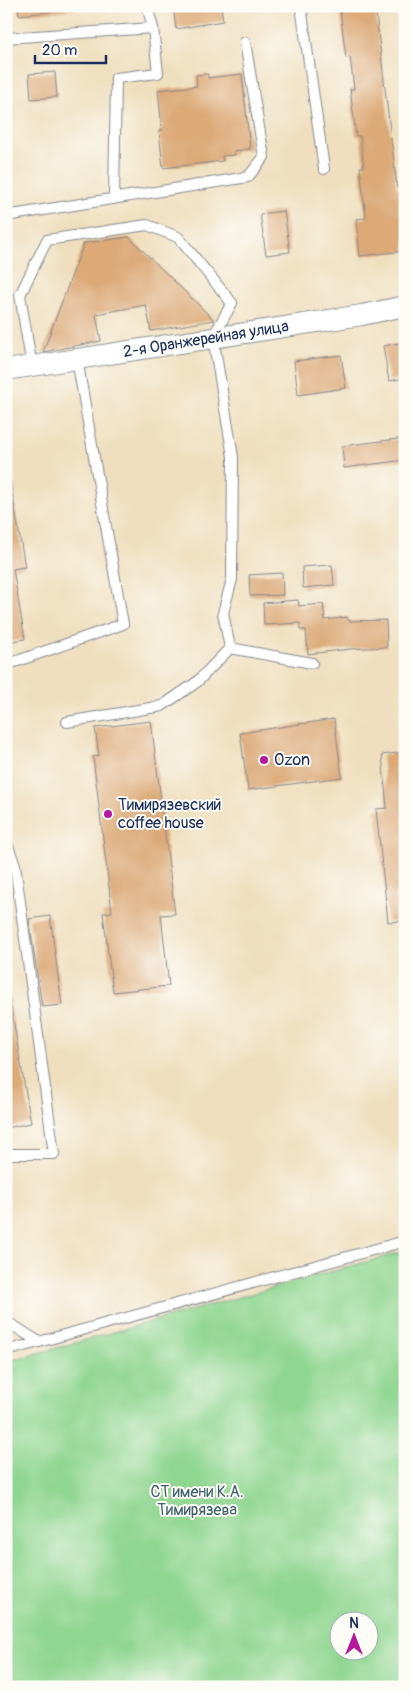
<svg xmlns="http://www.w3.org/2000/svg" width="411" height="1693" viewBox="0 0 411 1693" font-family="Pangolin,sans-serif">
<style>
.green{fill:#8fd690;stroke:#558277;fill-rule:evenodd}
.building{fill:#dca977}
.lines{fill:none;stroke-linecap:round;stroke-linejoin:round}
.lane-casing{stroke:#85878e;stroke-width:12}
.street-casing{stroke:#85878e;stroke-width:22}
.lane{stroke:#fff;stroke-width:10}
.street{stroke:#fff;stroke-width:20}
.poi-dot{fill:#b5179e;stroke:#fdfcf7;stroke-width:2}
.labels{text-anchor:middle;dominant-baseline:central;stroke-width:4;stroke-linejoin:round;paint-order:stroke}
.street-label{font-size:16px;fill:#1b2f5e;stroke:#fdfcf7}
.poi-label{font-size:16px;fill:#1b2f5e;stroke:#fdfcf7;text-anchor:start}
.park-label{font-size:16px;fill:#3e616d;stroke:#fdfcf7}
</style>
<rect width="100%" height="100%" fill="#fdfcf7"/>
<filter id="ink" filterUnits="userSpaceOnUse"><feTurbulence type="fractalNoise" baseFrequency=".02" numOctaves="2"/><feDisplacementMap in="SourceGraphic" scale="10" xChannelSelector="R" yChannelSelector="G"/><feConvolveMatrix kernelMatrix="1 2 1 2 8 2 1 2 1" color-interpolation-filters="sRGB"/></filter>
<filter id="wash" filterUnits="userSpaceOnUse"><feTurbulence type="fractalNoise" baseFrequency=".0096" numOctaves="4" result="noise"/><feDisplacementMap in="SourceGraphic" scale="20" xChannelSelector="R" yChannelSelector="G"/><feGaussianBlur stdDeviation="1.12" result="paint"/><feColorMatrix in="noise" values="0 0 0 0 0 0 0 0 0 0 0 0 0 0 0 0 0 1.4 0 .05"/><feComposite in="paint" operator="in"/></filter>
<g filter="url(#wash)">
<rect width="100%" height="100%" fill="#efdfbe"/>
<!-- green -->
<path class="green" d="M 405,1251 L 405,1687 L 6,1687 L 6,1362 ZM 338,1620 L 368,1620 L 368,1650 L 338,1650 Z"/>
<g id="blocks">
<!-- building -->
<path class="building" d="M 18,6 L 78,6 L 78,9 L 19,15 Z
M 173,6 L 221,6 L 223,21 L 176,29 Z
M 343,6 L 375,6 L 397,188 L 405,187 L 405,251 L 360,256 L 356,219 L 366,218 L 360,167 L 364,167 L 360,136 L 356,136 L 350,89 L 354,89 L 350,57 L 346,58 L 340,10 L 343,10 Z
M 55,72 L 57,97 L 31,99 L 29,74 Z
M 208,74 L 208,78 L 242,74 L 250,149 L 234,151 L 235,155 L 222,156 L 223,161 L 163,168 L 159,131 L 162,130 L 158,90 L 197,86 L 196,75 Z
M 6,164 L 8,164 L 10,190 L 6,190 Z
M 284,211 L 290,252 L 266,255 L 260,214 Z
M 129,237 L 214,320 L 151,331 L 146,305 L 96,314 L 101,341 L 43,352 L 84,243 Z
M 405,342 L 405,378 L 389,381 L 383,346 Z
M 341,355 L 346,388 L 298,395 L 294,361 Z
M 405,438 L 405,460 L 344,468 L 342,446 Z
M 6,480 L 10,480 L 25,567 L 13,569 L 25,639 L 8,642 L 9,648 L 6,648 Z
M 332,565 L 334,585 L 303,588 L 302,567 Z
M 282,573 L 283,595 L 250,596 L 249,575 Z
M 298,600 L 299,606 L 323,604 L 325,620 L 347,617 L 349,621 L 386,620 L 387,647 L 350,649 L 308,654 L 306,630 L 300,630 L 300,623 L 264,625 L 263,603 Z
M 334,719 L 342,777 L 248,790 L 240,733 Z
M 151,721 L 175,914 L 161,915 L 169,986 L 113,992 L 103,913 L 112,912 L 93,757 L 99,756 L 95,728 Z
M 405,752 L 405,921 L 388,922 L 376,809 L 387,808 L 382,755 Z
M 50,916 L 62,1005 L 42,1007 L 29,919 Z
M 6,978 L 31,1123 L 6,1128 Z"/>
</g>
</g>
<g filter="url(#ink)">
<use href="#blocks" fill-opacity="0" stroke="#85878e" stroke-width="1"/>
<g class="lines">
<!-- lane casing -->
<g class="lane-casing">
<path id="lane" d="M 301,6 L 324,169
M 6,38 L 153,28 L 147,6
M 114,199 L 116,78 L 158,73 L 153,28
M 6,216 L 248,177 L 264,157 L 245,42
M 32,367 L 20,295 L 47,240 L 147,225 L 178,237 L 232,303 L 213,337 L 233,457 L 232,579 L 223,613 L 230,648 L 197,682 L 162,706 L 67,722
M 230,648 L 312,663
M 6,665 L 123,624 L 77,359
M 6,841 L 15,865 L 54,1154 L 6,1154
M 6,1321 L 39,1342
M 6,1351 L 405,1241"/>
</g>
<!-- street casing -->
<g class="street-casing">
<path id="street" d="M 6,370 L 362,315 L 405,306"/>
</g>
<!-- lane -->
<use href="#lane" class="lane"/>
<!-- street -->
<use href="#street" class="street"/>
</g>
</g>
<!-- markers -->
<g class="poi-dot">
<circle cx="264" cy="760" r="5"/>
<circle cx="108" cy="814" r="5"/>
</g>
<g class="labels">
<!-- street labels -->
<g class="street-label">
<text transform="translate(206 339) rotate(-9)">2-я Оранжерейная улица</text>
</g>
<!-- poi labels -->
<g class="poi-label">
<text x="274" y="760">Ozon</text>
<text x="118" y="805">Тимирязевский<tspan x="118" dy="18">coffee house</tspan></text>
</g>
<!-- park labels -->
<g class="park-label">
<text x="197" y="1492">СТ имени К.А.<tspan x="197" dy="18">Тимирязева</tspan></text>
</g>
</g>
<!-- margin -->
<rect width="411" height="1693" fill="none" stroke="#fdfcf7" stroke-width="25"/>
<!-- north arrow -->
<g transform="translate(354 1636)"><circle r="24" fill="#fdfcf7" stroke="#a3aaba"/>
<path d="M0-4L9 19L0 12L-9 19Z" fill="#b5179e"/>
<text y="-8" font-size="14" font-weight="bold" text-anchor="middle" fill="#1b2f5e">N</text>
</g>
<!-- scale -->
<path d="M35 55v8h71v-8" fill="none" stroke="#1b2f5e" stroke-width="2.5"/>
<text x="42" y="55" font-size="15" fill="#1b2f5e" stroke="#fdfcf7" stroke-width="4" paint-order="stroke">20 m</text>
</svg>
